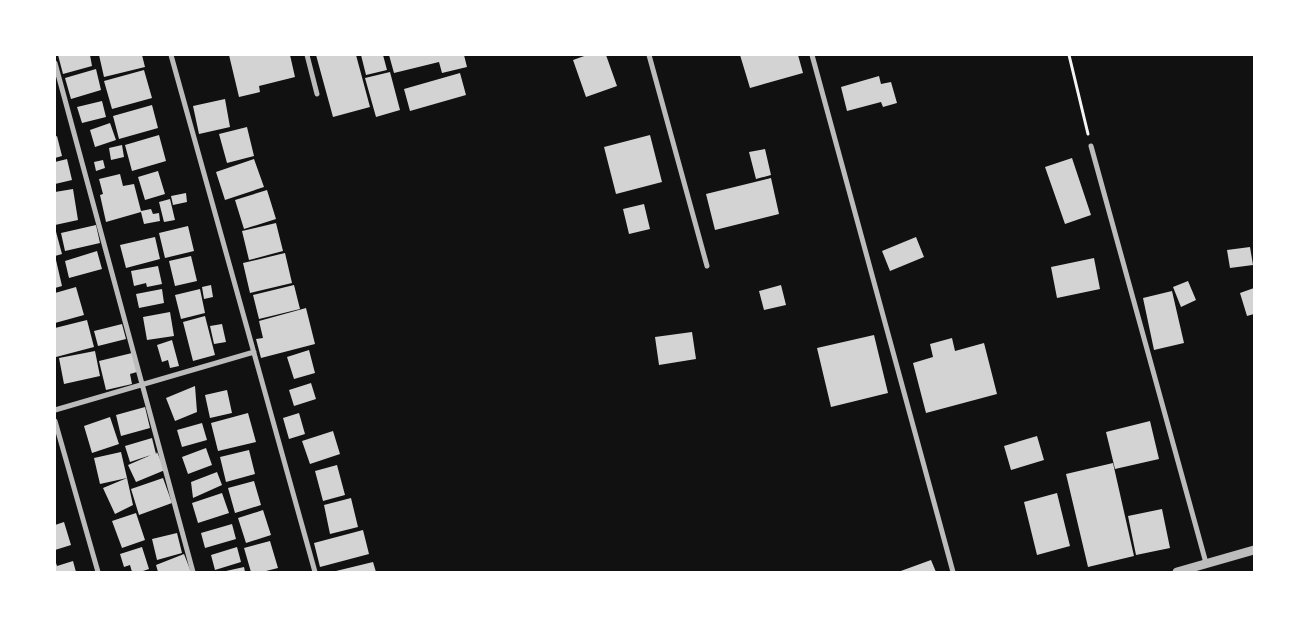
<svg xmlns="http://www.w3.org/2000/svg" width="1309" height="627" viewBox="0 0 1309 627" font-family="Figtree,sans-serif">
<style>
.building{fill:#d3d3d3}
.lines{fill:none;stroke-linecap:round;stroke-linejoin:round}
.path{stroke:#f5f5f5;stroke-width:3}
.minor{stroke:#bcbcbc;stroke-width:5}
.tertiary{stroke:#bcbcbc;stroke-width:9}
</style>
<rect width="100%" height="100%" fill="#111"/>
<!-- building -->
<path class="building" d="M 58,55 L 90,55 L 92,66 L 63,74 Z
M 99,55 L 142,55 L 145,67 L 104,77 Z
M 229,55 L 290,55 L 295,77 L 259,86 L 260,92 L 239,97 Z
M 316,55 L 356,55 L 370,107 L 333,117 Z
M 361,55 L 383,55 L 387,70 L 366,75 Z
M 389,55 L 464,55 L 467,67 L 442,73 L 439,62 L 394,73 Z
M 587,55 L 606,55 L 617,86 L 586,97 L 573,60 Z
M 740,55 L 798,55 L 803,73 L 750,88 Z
M 96,69 L 101,90 L 71,99 L 65,78 Z
M 144,70 L 152,98 L 112,109 L 104,81 Z
M 390,72 L 400,110 L 376,117 L 365,78 Z
M 460,73 L 466,95 L 410,111 L 404,89 Z
M 879,76 L 881,84 L 891,82 L 897,103 L 883,107 L 881,102 L 847,111 L 841,87 Z
M 225,99 L 230,127 L 199,134 L 193,106 Z
M 102,101 L 106,117 L 82,123 L 77,107 Z
M 152,105 L 158,128 L 119,139 L 113,116 Z
M 110,123 L 116,140 L 95,147 L 90,130 Z
M 247,127 L 254,156 L 227,163 L 219,134 Z
M 159,135 L 166,161 L 132,171 L 125,145 Z
M 650,135 L 662,182 L 616,194 L 604,147 Z
M 57,136 L 62,156 L 55,158 L 55,137 Z
M 122,145 L 124,157 L 111,160 L 109,148 Z
M 765,149 L 771,175 L 756,179 L 749,152 Z
M 1072,158 L 1091,215 L 1065,224 L 1045,167 Z
M 67,159 L 72,180 L 55,184 L 55,162 Z
M 254,159 L 264,187 L 225,200 L 216,172 Z
M 103,160 L 105,168 L 96,171 L 94,162 Z
M 158,171 L 165,194 L 145,200 L 138,177 Z
M 120,174 L 123,186 L 134,184 L 141,211 L 151,209 L 153,214 L 159,213 L 160,221 L 144,224 L 141,212 L 106,222 L 100,195 L 103,194 L 99,179 Z
M 771,178 L 779,214 L 715,230 L 706,194 Z
M 73,189 L 78,220 L 55,225 L 55,192 Z
M 267,190 L 276,219 L 244,229 L 235,200 Z
M 186,193 L 187,202 L 173,205 L 171,196 Z
M 170,199 L 175,220 L 164,222 L 159,202 Z
M 644,204 L 650,229 L 629,234 L 623,209 Z
M 276,223 L 283,251 L 249,260 L 242,231 Z
M 96,225 L 100,243 L 65,251 L 61,233 Z
M 188,226 L 194,251 L 165,258 L 159,233 Z
M 55,228 L 62,254 L 55,256 Z
M 155,237 L 160,259 L 126,268 L 120,245 Z
M 916,237 L 924,257 L 890,271 L 882,251 Z
M 1250,247 L 1253,265 L 1230,268 L 1227,250 Z
M 97,251 L 102,269 L 69,278 L 65,261 Z
M 285,253 L 292,283 L 250,293 L 243,263 Z
M 191,256 L 197,281 L 175,286 L 169,261 Z
M 1094,258 L 1100,289 L 1057,298 L 1051,267 Z
M 56,260 L 62,286 L 55,288 L 55,261 Z
M 158,266 L 162,284 L 147,287 L 146,283 L 134,286 L 131,271 Z
M 1188,281 L 1196,300 L 1181,307 L 1173,287 Z
M 211,285 L 213,297 L 204,299 L 202,287 Z
M 294,285 L 300,309 L 259,319 L 253,295 Z
M 781,285 L 786,305 L 764,310 L 759,291 Z
M 76,287 L 84,315 L 55,323 L 55,293 Z
M 1254,288 L 1254,314 L 1247,316 L 1240,293 Z
M 162,289 L 164,303 L 139,308 L 136,294 Z
M 200,289 L 205,313 L 181,319 L 175,295 Z
M 1172,291 L 1184,343 L 1154,350 L 1143,298 Z
M 306,308 L 315,344 L 261,358 L 256,339 L 263,338 L 259,321 Z
M 170,312 L 174,336 L 147,340 L 143,317 Z
M 205,316 L 215,355 L 193,361 L 183,322 Z
M 87,320 L 94,347 L 56,357 L 55,328 Z
M 122,324 L 126,339 L 98,346 L 94,331 Z
M 222,324 L 226,342 L 214,344 L 210,326 Z
M 692,332 L 696,359 L 659,365 L 655,337 Z
M 874,335 L 888,393 L 831,407 L 817,348 Z
M 952,338 L 955,351 L 984,343 L 997,394 L 926,413 L 913,363 L 933,357 L 930,344 Z
M 172,340 L 179,366 L 170,368 L 168,360 L 162,362 L 157,345 Z
M 309,350 L 315,373 L 294,379 L 287,357 Z
M 95,351 L 100,376 L 64,384 L 59,358 Z
M 132,353 L 137,372 L 130,374 L 132,384 L 106,390 L 99,361 Z
M 311,383 L 316,399 L 294,406 L 289,390 Z
M 195,386 L 197,412 L 175,421 L 166,398 Z
M 227,390 L 232,413 L 210,418 L 205,395 Z
M 145,407 L 150,428 L 121,436 L 116,415 Z
M 248,413 L 256,442 L 218,451 L 211,423 Z
M 299,413 L 305,434 L 289,439 L 283,418 Z
M 110,417 L 119,444 L 92,453 L 84,426 Z
M 1150,421 L 1159,459 L 1115,469 L 1106,432 Z
M 202,423 L 207,440 L 182,447 L 177,430 Z
M 333,431 L 340,454 L 310,464 L 302,441 Z
M 1037,436 L 1044,460 L 1011,470 L 1004,446 Z
M 152,438 L 156,454 L 157,452 L 165,470 L 136,482 L 128,465 L 151,455 L 130,462 L 125,446 Z
M 206,448 L 212,465 L 188,474 L 182,457 Z
M 249,450 L 255,474 L 226,482 L 220,457 Z
M 121,452 L 127,478 L 100,484 L 94,458 Z
M 1113,463 L 1134,556 L 1088,567 L 1066,474 Z
M 337,465 L 345,495 L 323,501 L 315,471 Z
M 217,472 L 222,485 L 193,498 L 191,482 Z
M 127,478 L 133,505 L 115,514 L 103,488 Z
M 163,478 L 172,503 L 139,515 L 131,489 Z
M 254,481 L 261,505 L 235,513 L 228,488 Z
M 222,493 L 229,513 L 198,523 L 192,503 Z
M 1057,493 L 1070,546 L 1037,555 L 1024,502 Z
M 351,498 L 358,527 L 330,534 L 324,505 Z
M 1162,509 L 1170,548 L 1136,555 L 1128,516 Z
M 263,510 L 271,535 L 246,543 L 238,518 Z
M 136,513 L 145,540 L 122,548 L 112,521 Z
M 64,522 L 71,545 L 55,550 L 55,525 Z
M 232,524 L 236,539 L 205,548 L 201,533 Z
M 363,530 L 369,554 L 320,567 L 314,543 Z
M 177,533 L 182,553 L 157,560 L 152,539 Z
M 270,541 L 278,568 L 262,572 L 251,572 L 244,548 Z
M 142,547 L 149,569 L 140,572 L 132,572 L 130,565 L 124,567 L 120,554 Z
M 237,547 L 241,562 L 215,570 L 211,555 Z
M 184,554 L 191,572 L 158,572 L 156,565 Z
M 55,560 L 57,566 L 73,561 L 76,572 L 55,572 Z
M 931,560 L 936,572 L 898,572 Z
M 373,562 L 376,572 L 337,572 L 336,571 Z
M 244,567 L 245,572 L 226,572 L 226,571 Z"/>
<g class="lines">
<!-- path -->
<path class="path" d="M 1069,55 L 1088,134"/>
<!-- minor -->
<path class="minor" d="M 171,55 L 315,572
M 307,55 L 317,94
M 649,55 L 707,266
M 812,55 L 953,572
M 55,63 L 193,572
M 1091,146 L 1206,563
M 55,410 L 254,352
M 55,421 L 98,572"/>
<!-- tertiary -->
<path class="tertiary" d="M 1177,572 L 1254,550"/>
</g>
<!-- border -->
<rect width="1309" height="627" fill="none" stroke="#ffffff" stroke-width="112"/>
</svg>
